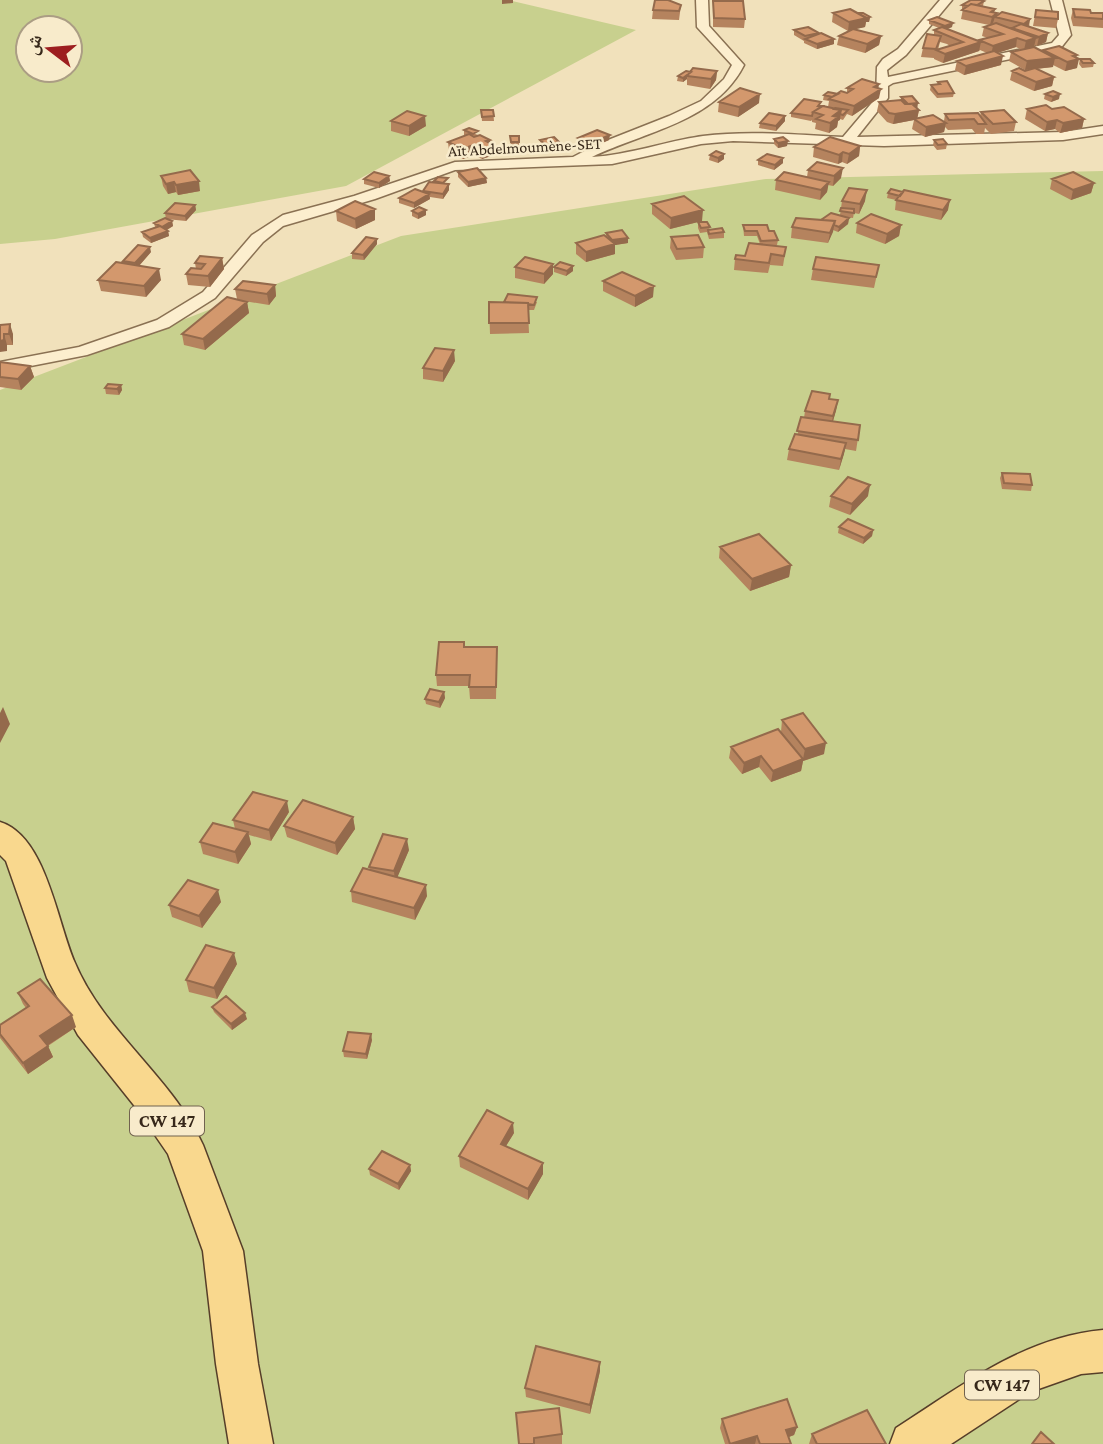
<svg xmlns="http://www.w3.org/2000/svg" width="1103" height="1444" viewBox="0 0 1103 1444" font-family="'Crimson Pro','Noto Naskh Arabic',serif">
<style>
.green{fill:#c8d08e;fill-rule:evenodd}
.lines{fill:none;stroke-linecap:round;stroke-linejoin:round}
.minor-casing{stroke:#8a7153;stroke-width:3}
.major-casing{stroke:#563e29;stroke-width:3}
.minor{fill:#fceece;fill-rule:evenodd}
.major{fill:#f9d88e;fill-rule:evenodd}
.wall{fill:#b5835e;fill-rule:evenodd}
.shaded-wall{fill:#946a4c}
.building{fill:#d3986d;stroke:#946a4c;stroke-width:2}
.labels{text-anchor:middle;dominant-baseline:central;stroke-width:5;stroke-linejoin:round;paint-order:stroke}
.far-street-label{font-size:16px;fill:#37281a;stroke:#f8ebcb}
.shield{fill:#f8ebcb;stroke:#71624f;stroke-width:2}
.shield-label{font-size:18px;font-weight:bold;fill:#37281a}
</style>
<rect width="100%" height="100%" fill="#f1e1bb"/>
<!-- green -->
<path class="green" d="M 0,0 L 508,0 L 636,30 L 346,186 L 55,239 L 0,244 ZM 28,28 L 70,28 L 70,70 L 28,70 Z
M 1103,171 L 1103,1444 L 0,1444 L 0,390 L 401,236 L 766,179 Z"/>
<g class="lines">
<!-- minor casing -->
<g class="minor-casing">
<path id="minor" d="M 696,0 L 708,0 L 709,26 L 744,65 C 715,122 646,131 592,157 C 630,155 666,141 703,136 C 749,130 797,135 843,137 L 876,98 L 877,67 L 883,59 L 898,49 L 940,0 L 952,0 L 906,55 L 887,70 L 888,77 L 1052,43 L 1059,35 L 1050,0 L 1062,0 L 1071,35 L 1060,49 L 893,83 L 888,86 L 888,98 L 857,137 L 1063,132 L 1103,126 L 1103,134 L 1063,140 L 884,146 L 733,141 L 701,144 L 612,164 L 455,170 L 375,199 L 283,226 L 263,242 L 215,298 L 169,327 L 87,355 L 0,372 L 0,362 L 79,347 L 157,320 L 203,292 L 252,235 L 283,215 L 354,196 L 455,162 L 573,157 L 598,144 L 669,116 L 701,101 L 724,79 L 732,65 L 697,27 Z"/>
</g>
<!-- major casing -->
<g class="major-casing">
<path id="major" d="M 0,822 C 46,836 57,922 75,963 C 104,1032 172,1077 203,1145 L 243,1251 L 258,1364 L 273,1444 L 229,1444 L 216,1364 L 203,1251 L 168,1154 L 137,1109 L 78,1035 L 47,978 L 6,861 L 0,855 Z
M 1103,1330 L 1103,1372 L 1081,1374 L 1030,1392 L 951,1444 L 890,1444 L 896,1428 C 961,1386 1024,1337 1103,1330 Z"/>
</g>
<!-- minor -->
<use href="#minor" class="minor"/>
<!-- major -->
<use href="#major" class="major"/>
</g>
<!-- wall -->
<path class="wall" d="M 655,0 L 668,0 L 668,1 L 681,5 L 679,20 L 652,19 L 653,10 Z
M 713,1 L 745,19 L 744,28 L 713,27 Z
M 984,1 L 983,6 L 982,6 L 995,9 L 994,12 L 996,16 L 1030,19 L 1029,27 L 1048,33 L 1046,42 L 1037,46 L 1035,45 L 1034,47 L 1043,51 L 1043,50 L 1077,58 L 1077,68 L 1065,71 L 1053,65 L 1053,67 L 1036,69 L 1054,77 L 1052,86 L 1034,91 L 1010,80 L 1012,71 L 1025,71 L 1032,69 L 1025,70 L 1009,61 L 1011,52 L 1022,50 L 1016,47 L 997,53 L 1001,65 L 964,75 L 955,70 L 957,61 L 987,53 L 980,50 L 979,51 L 943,63 L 934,59 L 934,58 L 921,57 L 923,48 L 934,35 L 934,30 L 939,28 L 929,24 L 929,20 L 952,27 L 947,29 L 979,42 L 979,40 L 988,38 L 982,36 L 984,27 L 989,25 L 961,19 L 963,9 L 962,9 L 962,5 ZM 940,42 L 947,44 L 950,46 L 938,50 Z
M 1073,9 L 1091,13 L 1103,13 L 1103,28 L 1073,26 L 1071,18 Z
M 1036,10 L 1058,19 L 1056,28 L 1033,26 Z
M 833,13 L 857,13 L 870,17 L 869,22 L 866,22 L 865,27 L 855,29 L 881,36 L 879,45 L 865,53 L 837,45 L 839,36 L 848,31 L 832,22 Z
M 794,30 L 819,33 L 819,34 L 834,39 L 834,44 L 817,49 L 804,43 L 804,41 L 794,35 Z
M 1080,59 L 1094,63 L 1093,67 L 1082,68 L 1079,64 Z
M 717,71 L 716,80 L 710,89 L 687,85 L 687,79 L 683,82 L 677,81 L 678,76 L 690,72 Z
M 938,82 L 954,93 L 953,97 L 937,98 L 930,90 L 931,85 L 937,85 Z
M 847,88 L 878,88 L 879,98 L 852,116 L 847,114 L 843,120 L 840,119 L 838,121 L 837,127 L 829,133 L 815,129 L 816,123 L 812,122 L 812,120 L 811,121 L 791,117 L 791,113 L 828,107 L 829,101 L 823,100 L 824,95 L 847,93 Z
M 1045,94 L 1059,99 L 1051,102 L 1044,99 Z
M 901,97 L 919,110 L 917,118 L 944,121 L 945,114 L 980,116 L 981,112 L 1016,122 L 1014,131 L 991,134 L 985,128 L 984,134 L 976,134 L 972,129 L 948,130 L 945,127 L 944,132 L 925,137 L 912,129 L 914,120 L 893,124 L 887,122 L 877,111 L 879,102 L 901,100 Z
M 719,102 L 759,103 L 738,117 L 718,112 Z
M 1027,109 L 1052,109 L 1084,119 L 1082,128 L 1060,133 L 1055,129 L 1045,131 L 1025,119 Z
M 481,110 L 493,110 L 494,121 L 482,121 Z
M 785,116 L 785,121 L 776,131 L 759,128 L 760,123 Z
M 391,121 L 426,126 L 409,136 L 391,131 Z
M 464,130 L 478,135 L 490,144 L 494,155 L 482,159 L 474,155 L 463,159 L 449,151 L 448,142 L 466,136 L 464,135 Z
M 510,136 L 519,136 L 519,147 L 511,147 Z
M 578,138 L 609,140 L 591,148 L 578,143 Z
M 774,139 L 787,146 L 778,148 L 774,144 Z
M 540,140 L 559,147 L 546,150 L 541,145 Z
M 934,140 L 947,144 L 946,149 L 937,150 L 933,145 Z
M 860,146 L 859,156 L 847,164 L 842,162 L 838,164 L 813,157 L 814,147 Z
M 710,155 L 724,159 L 718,163 L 709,160 Z
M 758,160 L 783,163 L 774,170 L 758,165 Z
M 808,170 L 841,178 L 833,186 L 828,185 L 827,192 L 820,200 L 775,190 L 776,180 L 807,177 Z
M 458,172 L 486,178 L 487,183 L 468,187 L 458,177 Z
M 161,176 L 200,191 L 178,195 L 176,192 L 168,194 L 163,186 Z
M 389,176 L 390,181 L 379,188 L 364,184 L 364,179 Z
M 1052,179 L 1094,183 L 1091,193 L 1071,200 L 1050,189 Z
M 434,181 L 448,183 L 447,184 L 449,184 L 449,190 L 443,199 L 430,197 L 430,199 L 414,208 L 399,203 L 399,198 L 423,192 L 434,183 Z
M 888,193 L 948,210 L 941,220 L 895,210 L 896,200 L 887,198 Z
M 842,201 L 865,201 L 859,214 L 854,213 L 853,218 L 845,217 L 849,218 L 848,224 L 838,232 L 833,230 L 828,243 L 791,238 L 792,227 L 840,215 Z
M 652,204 L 702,221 L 670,229 L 652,214 Z
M 195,205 L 196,210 L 186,221 L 166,219 L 165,213 Z
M 426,210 L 426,215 L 418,219 L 412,216 L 412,211 Z
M 336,211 L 375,220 L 356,229 L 337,221 Z
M 172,221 L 173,226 L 167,230 L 168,231 L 169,236 L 151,243 L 143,237 L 142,232 L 155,227 L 154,223 Z
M 698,222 L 710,227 L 709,230 L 724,232 L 724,238 L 709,239 L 707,232 L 700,233 L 698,228 Z
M 857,223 L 901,225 L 899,236 L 885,244 L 856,233 Z
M 743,225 L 769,231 L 778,240 L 777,245 L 773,246 L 786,247 L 783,266 L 770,265 L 768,273 L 734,270 L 735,259 L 745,256 L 760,244 L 757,236 L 744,236 Z
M 606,233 L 628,243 L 615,245 L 615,254 L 586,262 L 576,254 L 576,243 L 606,236 Z
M 671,237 L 704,247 L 703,258 L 676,260 L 670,248 Z
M 377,239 L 377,244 L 364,260 L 352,259 L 352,253 Z
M 151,252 L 139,266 L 161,280 L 146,297 L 101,291 L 98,280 L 123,263 L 123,261 Z
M 222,258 L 224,269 L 210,287 L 188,285 L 186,274 L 196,269 L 195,263 Z
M 553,264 L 553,274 L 544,284 L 515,278 L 515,267 Z
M 879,265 L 874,288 L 811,280 L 813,269 Z
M 573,266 L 573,271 L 566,276 L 554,272 L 554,267 Z
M 603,281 L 653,297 L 635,307 L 603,291 Z
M 275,285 L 276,296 L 269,305 L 244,301 L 247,302 L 249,313 L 205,350 L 184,345 L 182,334 L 237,299 L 235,289 Z
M 489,302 L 537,302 L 534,310 L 528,310 L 529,333 L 490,334 Z
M 0,325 L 13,334 L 13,345 L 7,345 L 7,351 Z
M 455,361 L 443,382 L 423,379 L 423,368 Z
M 0,362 L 30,366 L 34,377 L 21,390 L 0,387 Z
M 121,385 L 122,390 L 119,395 L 106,394 L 105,388 Z
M 830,399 L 838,400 L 833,422 L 860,425 L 856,451 L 845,449 L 839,470 L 787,460 L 789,449 L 797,435 L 804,418 L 805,411 Z
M 1002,473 L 1032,485 L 1031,491 L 1002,489 L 1000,478 Z
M 831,496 L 868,496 L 850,515 L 829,507 Z
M 839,527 L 873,530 L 872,536 L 863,544 L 838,533 Z
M 720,547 L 791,565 L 789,577 L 750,591 L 719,558 Z
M 464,642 L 464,647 L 497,647 L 496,699 L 470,699 L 469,686 L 437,686 L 436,675 Z
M 444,692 L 445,698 L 440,708 L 426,704 L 425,699 Z
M 782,720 L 824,754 L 803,761 L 801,771 L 771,782 L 759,767 L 742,774 L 729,758 L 731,747 L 781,732 Z
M 289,812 L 271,841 L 249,835 L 251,844 L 238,864 L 203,854 L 200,842 L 235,829 L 233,820 Z
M 353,817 L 355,829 L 337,855 L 287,837 L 284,826 Z
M 409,850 L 397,877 L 427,896 L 415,920 L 352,902 L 351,891 L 370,870 L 369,867 Z
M 221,902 L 202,928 L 172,917 L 169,905 Z
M 237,964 L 217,999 L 189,992 L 186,980 Z
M 18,993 L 76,1027 L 48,1046 L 53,1057 L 28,1074 L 0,1038 L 0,1025 L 26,1008 L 23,1004 Z
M 212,1007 L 247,1019 L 232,1030 L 214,1012 Z
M 372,1040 L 367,1059 L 344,1057 L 343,1051 Z
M 514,1133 L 506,1146 L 543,1163 L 543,1174 L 528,1200 L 460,1167 L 459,1156 Z
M 410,1165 L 411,1171 L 399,1190 L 370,1175 L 369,1169 Z
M 600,1371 L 590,1414 L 526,1397 L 525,1388 Z
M 516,1413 L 562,1434 L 562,1444 L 519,1444 Z
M 722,1419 L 797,1427 L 794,1435 L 789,1437 L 791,1444 L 725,1444 L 720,1428 Z
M 812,1434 L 886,1444 L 809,1444 Z"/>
<!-- shaded-wall -->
<path class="shaded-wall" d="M 502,0 L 513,0 L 513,3 L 502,4 Z
M 995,9 L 993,16 L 997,13 L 996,17 L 995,17 L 993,23 L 990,25 L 992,17 L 991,12 Z
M 870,17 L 869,22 L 866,22 L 865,27 L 848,31 L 849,22 Z
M 1030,19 L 1028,28 L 1022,31 L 1024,24 Z
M 953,23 L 952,27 L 945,30 L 945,26 Z
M 1048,33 L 1046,42 L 1037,46 L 1039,37 Z
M 881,36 L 879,45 L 865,53 L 867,44 Z
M 1017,38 L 1016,47 L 991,55 L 993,46 Z
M 1036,38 L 1034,47 L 1024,50 L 1026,41 Z
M 834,39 L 834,44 L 817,49 L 817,44 Z
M 981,42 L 979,51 L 943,63 L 945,54 Z
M 1077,55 L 1076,60 L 1079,59 L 1077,68 L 1065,71 L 1067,62 L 1073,56 Z
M 1003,56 L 1001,65 L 964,75 L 966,66 Z
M 1055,58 L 1053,67 L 1025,70 L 1027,61 Z
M 717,71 L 716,80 L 710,89 L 711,79 Z
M 691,72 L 687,76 L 687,79 L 683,82 L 683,78 Z
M 1054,77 L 1052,86 L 1034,91 L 1036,82 Z
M 879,84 L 878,91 L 881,89 L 879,98 L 852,116 L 854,106 L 874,87 Z
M 760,94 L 759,103 L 738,117 L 739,107 Z
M 1060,94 L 1059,99 L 1051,102 L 1053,97 Z
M 918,103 L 917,110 L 919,110 L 917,120 L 914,119 L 914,120 L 893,124 L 895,114 L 908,104 Z
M 841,110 L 840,120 L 838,121 L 837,127 L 829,133 L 830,123 L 833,116 Z
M 425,116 L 426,126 L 409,136 L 409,126 Z
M 785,116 L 785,121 L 776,131 L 776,126 Z
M 1084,119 L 1082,128 L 1060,133 L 1063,123 Z
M 1057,120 L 1055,129 L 1045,131 L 1047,122 Z
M 946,123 L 944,132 L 925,137 L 926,127 Z
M 610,135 L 609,140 L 591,148 L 591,143 Z
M 490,140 L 491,146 L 493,145 L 494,155 L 482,159 L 482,150 L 486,141 Z
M 788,141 L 787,146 L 778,148 L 778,143 Z
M 559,142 L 559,147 L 546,150 L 546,145 Z
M 473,145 L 474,155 L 463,159 L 463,149 Z
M 860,146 L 859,156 L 847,164 L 849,154 Z
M 843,152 L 842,162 L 838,164 L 839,155 Z
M 724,154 L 724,159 L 718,163 L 718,158 Z
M 783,158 L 783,163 L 774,170 L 775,165 Z
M 843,168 L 841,178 L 833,186 L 834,176 Z
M 389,176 L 390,181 L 379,188 L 379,183 Z
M 486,178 L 487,183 L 468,187 L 468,182 Z
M 199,181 L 200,191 L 178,195 L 176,185 Z
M 174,182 L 176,192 L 168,194 L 166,184 Z
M 829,182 L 827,192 L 820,200 L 821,190 Z
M 1094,183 L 1091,193 L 1071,200 L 1073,190 Z
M 449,184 L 449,190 L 443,199 L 443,194 Z
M 867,190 L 865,201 L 859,214 L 860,204 Z
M 429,194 L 430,199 L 414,208 L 414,203 Z
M 950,200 L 948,210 L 941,220 L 943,210 Z
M 195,205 L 196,210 L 186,221 L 185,216 Z
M 375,209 L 375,220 L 356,229 L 355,219 Z
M 426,210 L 426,215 L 418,219 L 418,214 Z
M 703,210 L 702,221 L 670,229 L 671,218 Z
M 849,218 L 848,224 L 838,232 L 839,227 Z
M 172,221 L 173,226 L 163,232 L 162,227 Z
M 835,221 L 833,232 L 828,243 L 830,233 Z
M 901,225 L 899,236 L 885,244 L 887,234 Z
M 168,231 L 169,236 L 151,243 L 150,238 Z
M 628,238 L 628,243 L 615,245 L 615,254 L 586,262 L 586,252 L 612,240 Z
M 377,239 L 377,244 L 364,260 L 363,255 Z
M 150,247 L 151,252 L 137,268 L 135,263 Z
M 222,258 L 224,269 L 210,287 L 208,276 Z
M 553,264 L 553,274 L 544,284 L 544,274 Z
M 573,266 L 573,271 L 566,276 L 567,271 Z
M 159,269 L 161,280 L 146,297 L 144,286 Z
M 275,285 L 276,296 L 269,305 L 267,294 Z
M 654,286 L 653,297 L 635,307 L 635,296 Z
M 247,302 L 249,313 L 205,350 L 203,339 Z
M 10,324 L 13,334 L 13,345 L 9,334 Z
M 4,334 L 7,345 L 7,351 L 0,352 L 0,341 Z
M 454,350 L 455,361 L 443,382 L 443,371 Z
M 30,366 L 34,377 L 21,390 L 18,379 Z
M 121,385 L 122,390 L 119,395 L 117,389 Z
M 838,400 L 836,411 L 831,427 L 833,416 Z
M 846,443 L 844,454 L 839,470 L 841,459 Z
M 870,485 L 868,496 L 850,515 L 852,504 Z
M 873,530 L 872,536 L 863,544 L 864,538 Z
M 791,565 L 789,577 L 750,591 L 752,579 Z
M 444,692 L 445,698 L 440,708 L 439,702 Z
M 3,707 L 10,724 L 0,743 L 0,713 Z
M 826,743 L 824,754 L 803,761 L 801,771 L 771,782 L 773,771 L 803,759 L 805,749 Z
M 761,756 L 759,767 L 742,774 L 744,763 Z
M 287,801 L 289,812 L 271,841 L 269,830 Z
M 353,817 L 355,829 L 337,855 L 335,843 Z
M 248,832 L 251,844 L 238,864 L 235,852 Z
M 407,839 L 409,850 L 395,883 L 394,871 Z
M 426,885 L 427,896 L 415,920 L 414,908 Z
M 218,890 L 221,902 L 202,928 L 199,916 Z
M 234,953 L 237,964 L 217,999 L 214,988 Z
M 245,1013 L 247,1019 L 232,1030 L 231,1024 Z
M 72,1015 L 76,1027 L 45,1047 L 40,1036 Z
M 371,1034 L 372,1040 L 367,1059 L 366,1054 Z
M 48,1046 L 53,1057 L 28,1074 L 23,1063 Z
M 513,1123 L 514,1133 L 501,1154 L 501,1144 Z
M 543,1163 L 543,1174 L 528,1200 L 528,1189 Z
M 410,1165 L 411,1171 L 399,1190 L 398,1184 Z
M 600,1362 L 600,1371 L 590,1414 L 590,1405 Z
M 797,1427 L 794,1435 L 783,1439 L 786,1430 Z
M 757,1436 L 755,1444 L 732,1444 Z"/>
<!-- building -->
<path class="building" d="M 655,0 L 668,0 L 681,5 L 679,11 L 653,10 Z
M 971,0 L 980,0 L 984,1 L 977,5 L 971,4 L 968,6 L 962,5 Z
M 713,1 L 743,1 L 745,19 L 714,18 Z
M 971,4 L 995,9 L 991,12 L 997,13 L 992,17 L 962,10 Z
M 850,9 L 867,18 L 849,22 L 833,13 Z
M 1073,9 L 1090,10 L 1091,13 L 1103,13 L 1103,19 L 1075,17 Z
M 1036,10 L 1058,12 L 1058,19 L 1035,17 Z
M 1002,12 L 1030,19 L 1024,24 L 995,17 Z
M 857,13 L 863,13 L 870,17 L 866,18 Z
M 937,17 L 953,23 L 945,26 L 929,20 Z
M 996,23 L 1036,38 L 1026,41 L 1017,38 L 993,46 L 979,40 L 1003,34 L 984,27 Z
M 1021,24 L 1048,33 L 1039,37 L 1012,28 Z
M 808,27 L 819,33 L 805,36 L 794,30 Z
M 942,27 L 981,42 L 945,54 L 936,50 L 963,42 L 934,30 Z
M 853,29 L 881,36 L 867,44 L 839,36 Z
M 821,33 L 834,39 L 817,44 L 805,39 Z
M 927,34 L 941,36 L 936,49 L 923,48 Z
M 1059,46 L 1077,55 L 1073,56 L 1079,59 L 1067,62 L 1043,50 Z
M 1034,47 L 1055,58 L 1027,61 L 1011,52 Z
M 994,51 L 1003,56 L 966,66 L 957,61 Z
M 1080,59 L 1090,59 L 1094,63 L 1083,63 Z
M 693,68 L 717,71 L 711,79 L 687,76 Z
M 1019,68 L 1025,71 L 1035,68 L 1054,77 L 1036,82 L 1012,71 Z
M 686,71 L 691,72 L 683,78 L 678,76 Z
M 862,79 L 879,84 L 874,87 L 881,89 L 854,106 L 829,99 L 841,91 L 847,93 L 853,89 L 847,88 Z
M 947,81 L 954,93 L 938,94 L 931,85 L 940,84 L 938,82 Z
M 740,88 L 760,94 L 739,107 L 719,102 Z
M 1053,91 L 1060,94 L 1053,97 L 1045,94 Z
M 828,92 L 838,94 L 832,97 L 824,95 Z
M 912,96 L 918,103 L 908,104 L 901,97 Z
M 804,99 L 821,102 L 818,106 L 822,106 L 813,112 L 812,116 L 791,113 Z
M 901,100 L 905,104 L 912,104 L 919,110 L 895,114 L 889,113 L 879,102 Z
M 1046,105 L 1052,109 L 1064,107 L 1084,119 L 1063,123 L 1057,120 L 1047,122 L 1027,109 Z
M 823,106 L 841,110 L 833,116 L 838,117 L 830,123 L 816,119 L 823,115 L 813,112 Z
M 835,108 L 848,110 L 843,115 L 840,114 L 841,110 L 834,109 Z
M 481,110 L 493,110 L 494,116 L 482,117 Z
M 1004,110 L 1016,122 L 993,124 L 981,112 Z
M 407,111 L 425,116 L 409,126 L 391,121 Z
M 769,113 L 785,116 L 776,126 L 760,123 Z
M 978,113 L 986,124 L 978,124 L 974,119 L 949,120 L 945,114 Z
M 933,115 L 946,123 L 926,127 L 914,119 Z
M 469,128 L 478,131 L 473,134 L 464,130 Z
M 597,130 L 610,135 L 591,143 L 578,138 Z
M 469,134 L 474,137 L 480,135 L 490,140 L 486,141 L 493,145 L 482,150 L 473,145 L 463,149 L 448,142 Z
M 510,136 L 519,136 L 519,142 L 511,142 Z
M 554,137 L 559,142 L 546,145 L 540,140 Z
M 783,137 L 788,141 L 778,143 L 774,139 Z
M 830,137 L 860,146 L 849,154 L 843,152 L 839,155 L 814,147 Z
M 943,139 L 947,144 L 938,145 L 934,140 Z
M 716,151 L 724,154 L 718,158 L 710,155 Z
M 767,154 L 783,158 L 775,165 L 758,160 Z
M 817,162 L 843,168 L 834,176 L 808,170 Z
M 477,168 L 486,178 L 468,182 L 458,172 Z
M 190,170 L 199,181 L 176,185 L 174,182 L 166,184 L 161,176 Z
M 374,172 L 389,176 L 379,183 L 364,179 Z
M 784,172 L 829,182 L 821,190 L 776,180 Z
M 1073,172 L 1094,183 L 1073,190 L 1052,179 Z
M 438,177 L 448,178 L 443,183 L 434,181 Z
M 429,182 L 449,184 L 443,194 L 423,191 Z
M 849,188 L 867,190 L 860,204 L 842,201 Z
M 415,189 L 429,194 L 414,203 L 399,198 Z
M 891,189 L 903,192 L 900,196 L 888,193 Z
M 904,190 L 950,200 L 943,210 L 896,200 Z
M 684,196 L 703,210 L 671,218 L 652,204 Z
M 355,201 L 375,209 L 355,219 L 336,211 Z
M 175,203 L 195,205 L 185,216 L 165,213 Z
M 419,207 L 426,210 L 418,214 L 412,211 Z
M 841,208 L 854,209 L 854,213 L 840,211 Z
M 831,213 L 849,218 L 839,227 L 834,225 L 835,221 L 821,220 Z
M 871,214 L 901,225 L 887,234 L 857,223 Z
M 165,218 L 172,221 L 162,227 L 154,223 Z
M 796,218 L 835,221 L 830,233 L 792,227 Z
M 698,222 L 707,222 L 710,227 L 701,228 Z
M 743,225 L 767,225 L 769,231 L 774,231 L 778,240 L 761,241 L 757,231 L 745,231 Z
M 160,226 L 168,231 L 150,238 L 142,232 Z
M 722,228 L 724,232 L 709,234 L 708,230 Z
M 622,230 L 628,238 L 612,240 L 606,233 Z
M 604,235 L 615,244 L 586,252 L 576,243 Z
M 698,235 L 704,247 L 677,249 L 671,237 Z
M 366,237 L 377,239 L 363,255 L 352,253 Z
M 749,243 L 786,247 L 784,256 L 771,254 L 769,263 L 735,259 L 736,255 L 745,256 Z
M 138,245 L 150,247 L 135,263 L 123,261 Z
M 200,256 L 222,258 L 208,276 L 186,274 L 191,268 L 201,269 L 205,264 L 195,263 Z
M 525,257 L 553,264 L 544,274 L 515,267 Z
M 816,257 L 879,265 L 876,277 L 813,269 Z
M 116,262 L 159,269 L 144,286 L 98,280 Z
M 560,262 L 573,266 L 567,271 L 554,267 Z
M 622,272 L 654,286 L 635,296 L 603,281 Z
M 243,281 L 275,285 L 267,294 L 235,289 Z
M 508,294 L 537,297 L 534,305 L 528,304 L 528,303 L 504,302 Z
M 227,297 L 247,302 L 203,339 L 182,334 Z
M 489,302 L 528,303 L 529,323 L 489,323 Z
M 10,324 L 9,334 L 4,334 L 4,340 L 0,341 L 0,325 Z
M 435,348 L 454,350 L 443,371 L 423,368 Z
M 0,362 L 30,366 L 18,379 L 0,377 Z
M 108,384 L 121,385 L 117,389 L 105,388 Z
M 812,391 L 830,394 L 829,399 L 838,400 L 833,416 L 805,411 Z
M 801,417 L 860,425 L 858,440 L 797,431 Z
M 795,434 L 846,443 L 841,459 L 789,449 Z
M 1002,473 L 1030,474 L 1032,485 L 1004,483 Z
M 848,477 L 870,485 L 852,504 L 831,496 Z
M 848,519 L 873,530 L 864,538 L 839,527 Z
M 759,534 L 791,565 L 752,579 L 720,547 Z
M 439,642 L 464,642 L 464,647 L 497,647 L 496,687 L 469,687 L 470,675 L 436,675 Z
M 430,689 L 444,692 L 439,702 L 425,699 Z
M 803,713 L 826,743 L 805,749 L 782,720 Z
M 778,729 L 803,759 L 773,771 L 761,756 L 744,763 L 731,747 Z
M 253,792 L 287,801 L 269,830 L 233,820 Z
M 303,800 L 353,817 L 335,843 L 284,826 Z
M 213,823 L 248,832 L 235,852 L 200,842 Z
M 383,834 L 407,839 L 394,871 L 369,867 Z
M 363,868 L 426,885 L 414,908 L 351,891 Z
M 188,880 L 218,890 L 199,916 L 169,905 Z
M 206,945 L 234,953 L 214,988 L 186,980 Z
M 40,979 L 72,1015 L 40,1036 L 48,1046 L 23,1063 L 0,1034 L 0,1025 L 29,1006 L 18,993 Z
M 226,996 L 245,1013 L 231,1024 L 212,1007 Z
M 348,1032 L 371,1034 L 366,1054 L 343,1051 Z
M 487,1110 L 513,1123 L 501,1144 L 543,1163 L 528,1189 L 459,1156 Z
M 382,1151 L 410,1165 L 398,1184 L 369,1169 Z
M 536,1346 L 600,1362 L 590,1405 L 525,1388 Z
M 787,1399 L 797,1427 L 786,1430 L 791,1444 L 760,1444 L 757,1436 L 730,1444 L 722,1419 Z
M 559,1408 L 562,1434 L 534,1438 L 534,1444 L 519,1444 L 516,1413 Z
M 867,1410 L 886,1444 L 817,1444 L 812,1434 Z
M 1041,1432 L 1054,1444 L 1032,1444 Z"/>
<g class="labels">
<!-- far-street labels -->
<g class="far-street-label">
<text transform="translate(525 147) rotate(-3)">Aït Abdelmoumène-SET</text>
</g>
<!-- shield labels -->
<g class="shield">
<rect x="130" y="1106.5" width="74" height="29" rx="5"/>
<rect x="965" y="1370.5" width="74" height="29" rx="5"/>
</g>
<g class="shield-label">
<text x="167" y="1121">CW 147</text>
<text x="1002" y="1385">CW 147</text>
</g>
</g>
<!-- north arrow -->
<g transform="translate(49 49) rotate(286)"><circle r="33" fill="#f8ebcb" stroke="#ab9d84" stroke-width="2"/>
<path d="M0-5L12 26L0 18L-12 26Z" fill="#9d1e1f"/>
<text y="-10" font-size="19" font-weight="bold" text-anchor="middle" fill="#37281a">ش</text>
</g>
</svg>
